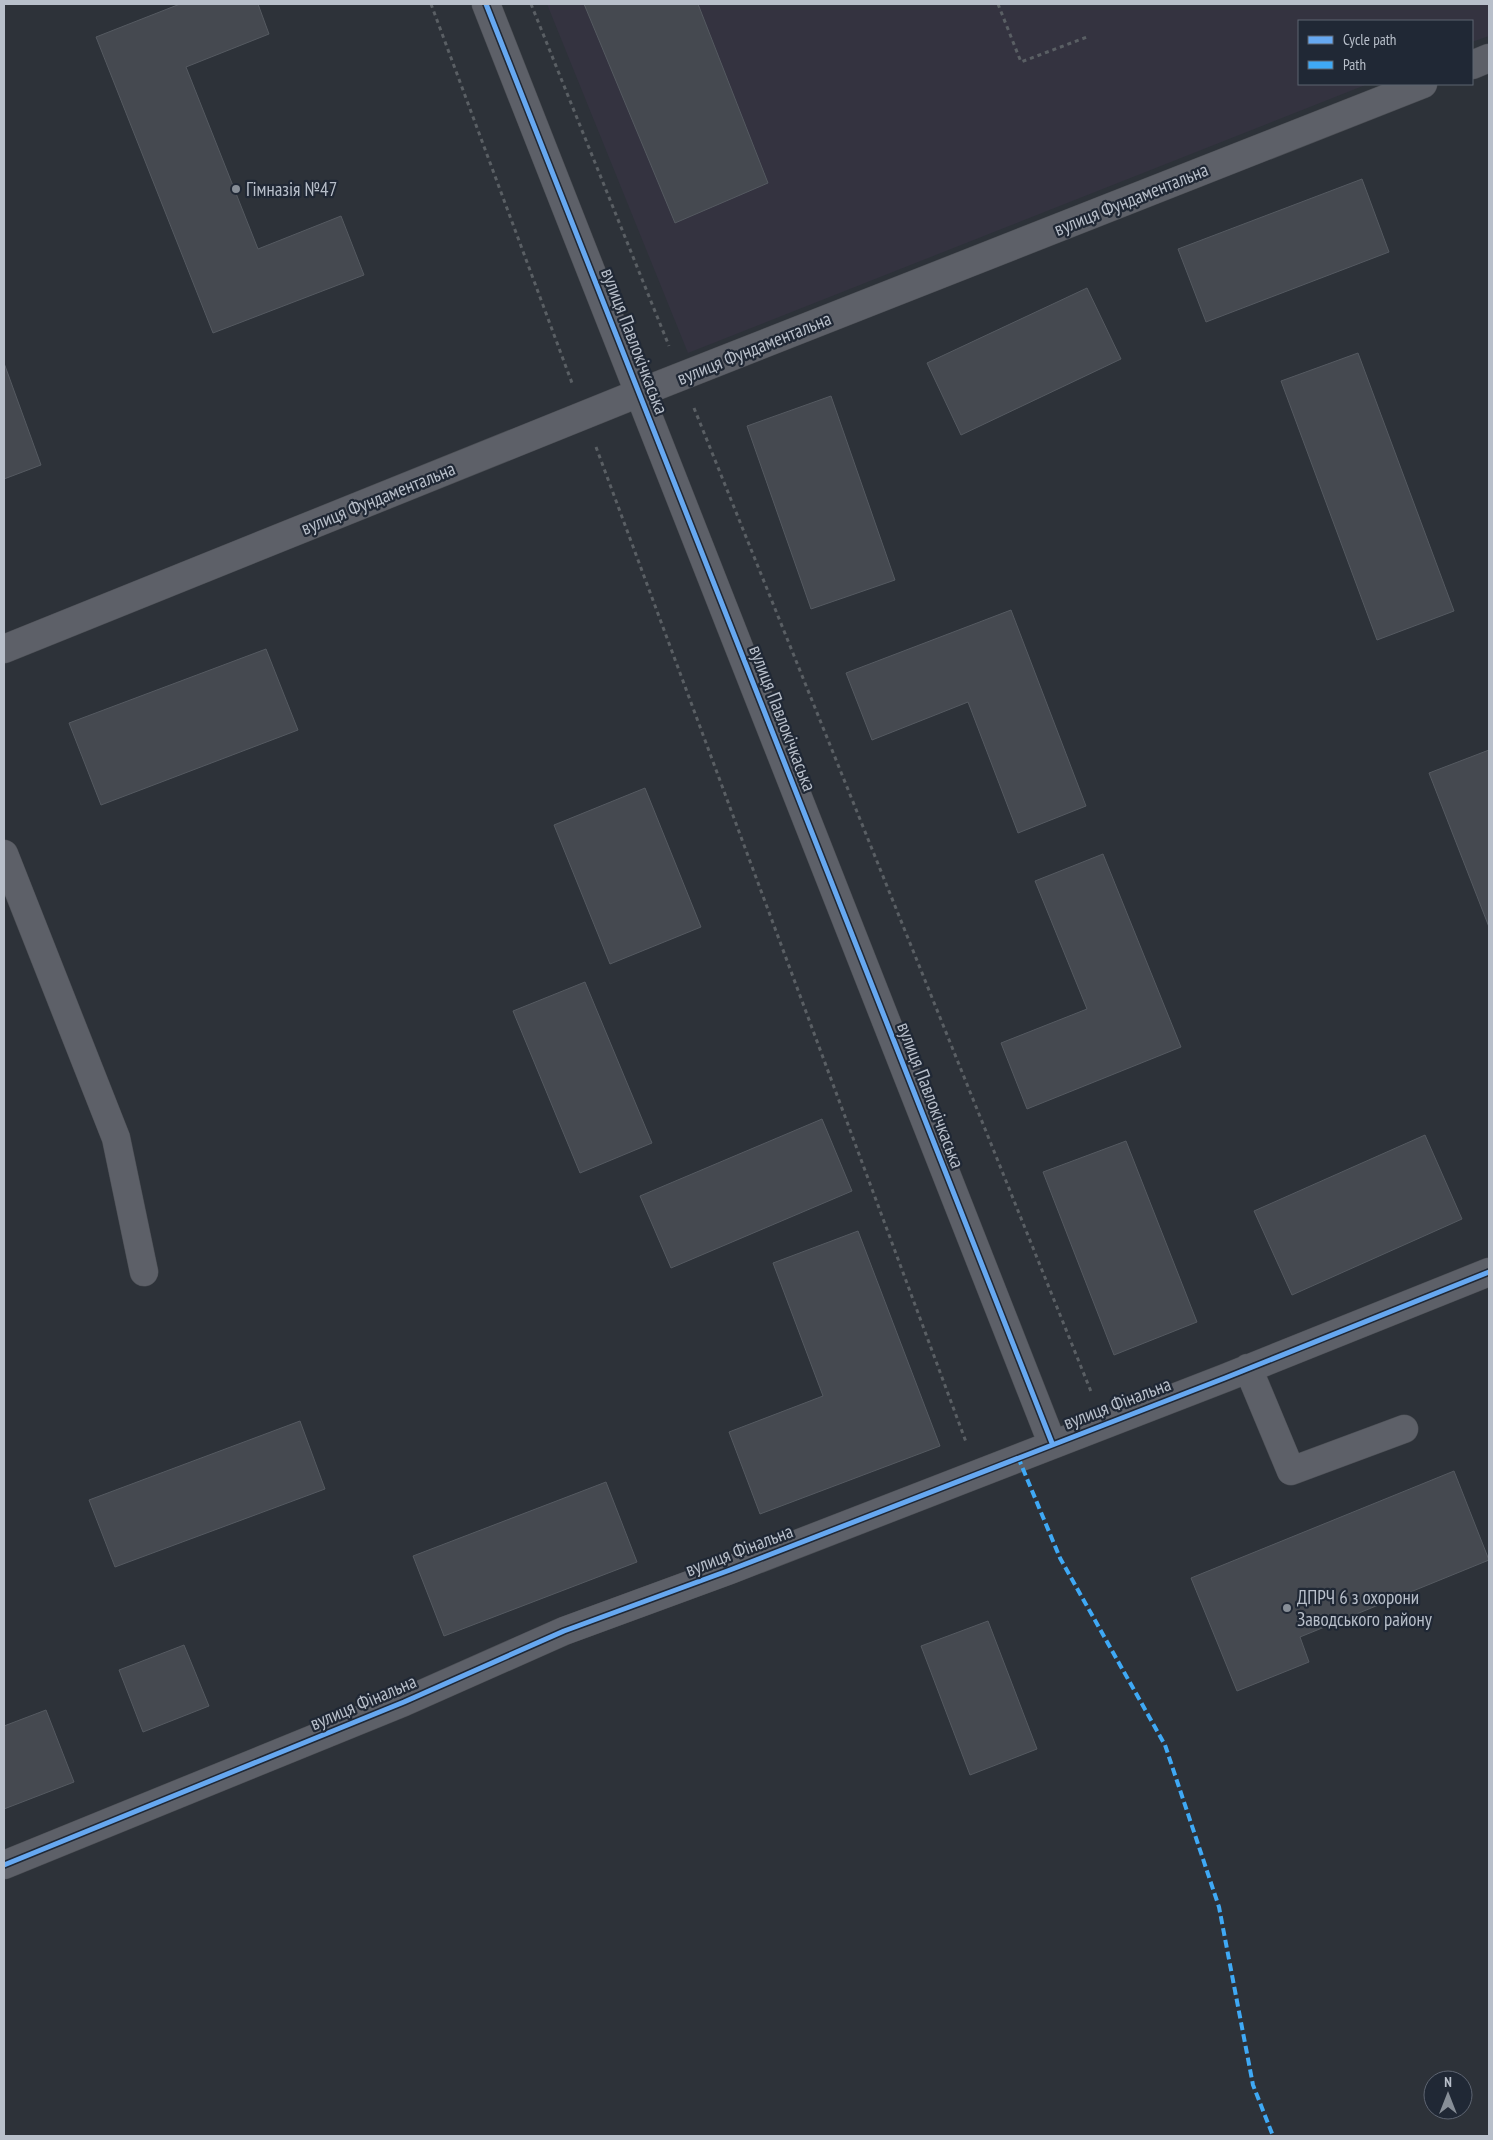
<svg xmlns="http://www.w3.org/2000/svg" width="1493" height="2140" viewBox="0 0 1493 2140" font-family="'PT Sans Narrow',sans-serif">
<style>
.medical{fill:#343340}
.building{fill:#454950;stroke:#555a61}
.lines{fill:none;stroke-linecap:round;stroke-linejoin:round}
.minor-casing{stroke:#4b4e54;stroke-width:29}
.path{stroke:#5a5f64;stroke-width:3;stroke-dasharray:4 4;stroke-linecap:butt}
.minor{stroke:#5d6068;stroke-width:28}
.quiet{stroke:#3fa9f5;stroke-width:4;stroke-dasharray:8 4;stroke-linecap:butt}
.cycleway-casing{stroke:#202835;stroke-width:8}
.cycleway{stroke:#66a8f1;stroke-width:5}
.poi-dot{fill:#878e97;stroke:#202835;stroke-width:2}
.labels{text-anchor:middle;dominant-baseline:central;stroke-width:4.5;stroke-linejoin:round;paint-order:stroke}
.poi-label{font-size:19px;fill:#b8bfca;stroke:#202835;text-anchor:start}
.street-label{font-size:19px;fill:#b8bfca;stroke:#202835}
</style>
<rect width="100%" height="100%" fill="#2d3239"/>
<!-- medical -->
<path class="medical" d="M 547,4 L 1489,4 L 1489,36 L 1472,42 L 1472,21 L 1299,21 L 1299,84 L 1368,84 L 688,353 Z"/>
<!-- building -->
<path class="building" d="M 180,4 L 258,4 L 269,34 L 186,67 L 258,249 L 341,216 L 364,275 L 213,333 L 96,37 Z
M 584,4 L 698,4 L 768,183 L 675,223 Z
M 1362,179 L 1389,252 L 1206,322 L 1178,249 Z
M 1087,288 L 1121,359 L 961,435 L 927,363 Z
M 1358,353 L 1454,611 L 1377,640 L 1281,381 Z
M 4,363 L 41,465 L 4,479 Z
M 831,396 L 895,580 L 811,609 L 747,426 Z
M 1011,610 L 1086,806 L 1018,833 L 968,702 L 872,740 L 846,673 Z
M 266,649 L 298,730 L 101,805 L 69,723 Z
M 1489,750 L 1489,927 L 1429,773 Z
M 645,788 L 701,927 L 610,964 L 554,825 Z
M 1103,854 L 1181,1047 L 1027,1109 L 1001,1043 L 1087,1009 L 1035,881 Z
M 585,982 L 652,1143 L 580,1173 L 513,1011 Z
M 822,1119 L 852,1191 L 671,1268 L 640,1196 Z
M 1425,1135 L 1462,1219 L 1292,1295 L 1254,1211 Z
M 1126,1141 L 1197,1322 L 1114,1355 L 1043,1172 Z
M 858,1231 L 940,1446 L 760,1514 L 729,1432 L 823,1396 L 773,1263 Z
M 300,1421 L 325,1489 L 115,1567 L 89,1500 Z
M 1454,1471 L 1489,1560 L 1300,1637 L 1309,1662 L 1237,1691 L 1191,1578 Z
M 606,1482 L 637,1562 L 444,1636 L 413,1556 Z
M 988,1621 L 1037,1749 L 970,1775 L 921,1646 Z
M 184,1645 L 209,1706 L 143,1732 L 119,1670 Z
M 46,1710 L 74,1782 L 4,1809 L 4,1726 Z"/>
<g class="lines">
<!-- minor casing -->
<g class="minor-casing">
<path id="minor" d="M 486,4 L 1052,1443
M 1472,65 L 1489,58
M 4,649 L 639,393 L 1423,84
M 4,854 L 116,1138 L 144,1272
M 1248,1368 L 1291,1471 L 1404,1429
M 4,1865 L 404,1702 L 564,1631 L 730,1570 L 1225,1378 L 1489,1272"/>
</g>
<!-- path -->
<path class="path" d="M 431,4 L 572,383
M 531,4 L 669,346
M 998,4 L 1021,62 L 1087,37
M 694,408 L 1092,1394
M 596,447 L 966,1442"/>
<!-- minor -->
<use href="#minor" class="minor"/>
<!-- quiet -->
<path class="quiet" d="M 1018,1457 L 1060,1558 L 1165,1745 L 1219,1907 L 1253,2085 L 1273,2136"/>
<!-- cycleway casing -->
<g class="cycleway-casing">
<path id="cycleway" d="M 486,4 L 1052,1443
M 4,1865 L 404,1702 L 564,1631 L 730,1570 L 1225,1378 L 1489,1272"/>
</g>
<!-- cycleway -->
<use href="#cycleway" class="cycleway"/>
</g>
<!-- markers -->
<g class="poi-dot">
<circle cx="236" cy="189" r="5"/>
<circle cx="1287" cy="1608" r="5"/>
</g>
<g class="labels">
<!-- poi labels -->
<g class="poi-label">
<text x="246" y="189">Гімназія №47</text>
<text x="1297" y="1597">ДПРЧ 6 з охорони<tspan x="1297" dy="22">Заводського району</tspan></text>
</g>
<!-- street labels -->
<g class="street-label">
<text transform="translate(1131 199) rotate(-22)">вулиця Фундаментальна</text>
<text transform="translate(635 341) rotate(69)">вулиця Павлокічкаська</text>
<text transform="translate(754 348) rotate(-22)">вулиця Фундаментальна</text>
<text transform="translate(378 498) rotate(-22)">вулиця Фундаментальна</text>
<text transform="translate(783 718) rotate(69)">вулиця Павлокічкаська</text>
<text transform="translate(931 1095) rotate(69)">вулиця Павлокічкаська</text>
<text transform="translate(1117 1403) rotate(-21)">вулиця Фінальна</text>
<text transform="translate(739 1550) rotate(-21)">вулиця Фінальна</text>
<text transform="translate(363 1702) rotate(-23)">вулиця Фінальна</text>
</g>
</g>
<!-- border -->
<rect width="1493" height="2140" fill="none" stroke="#b8bfca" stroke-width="10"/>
<!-- legend -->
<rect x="1298" y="20" width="175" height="65" fill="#202835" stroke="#5d6471"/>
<rect x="1308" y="36" width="25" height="8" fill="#66a8f1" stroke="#5d6471"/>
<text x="1343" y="45" font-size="15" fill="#b8bfca">Cycle path</text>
<rect x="1308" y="61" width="25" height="8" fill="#3fa9f5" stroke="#5d6471"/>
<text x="1343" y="70" font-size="15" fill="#b8bfca">Path</text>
<!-- north arrow -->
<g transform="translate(1448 2095)"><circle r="24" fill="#202835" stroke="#5d6471"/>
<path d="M0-4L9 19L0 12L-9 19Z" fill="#878e97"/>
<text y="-8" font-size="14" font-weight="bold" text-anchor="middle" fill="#b8bfca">N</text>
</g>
</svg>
